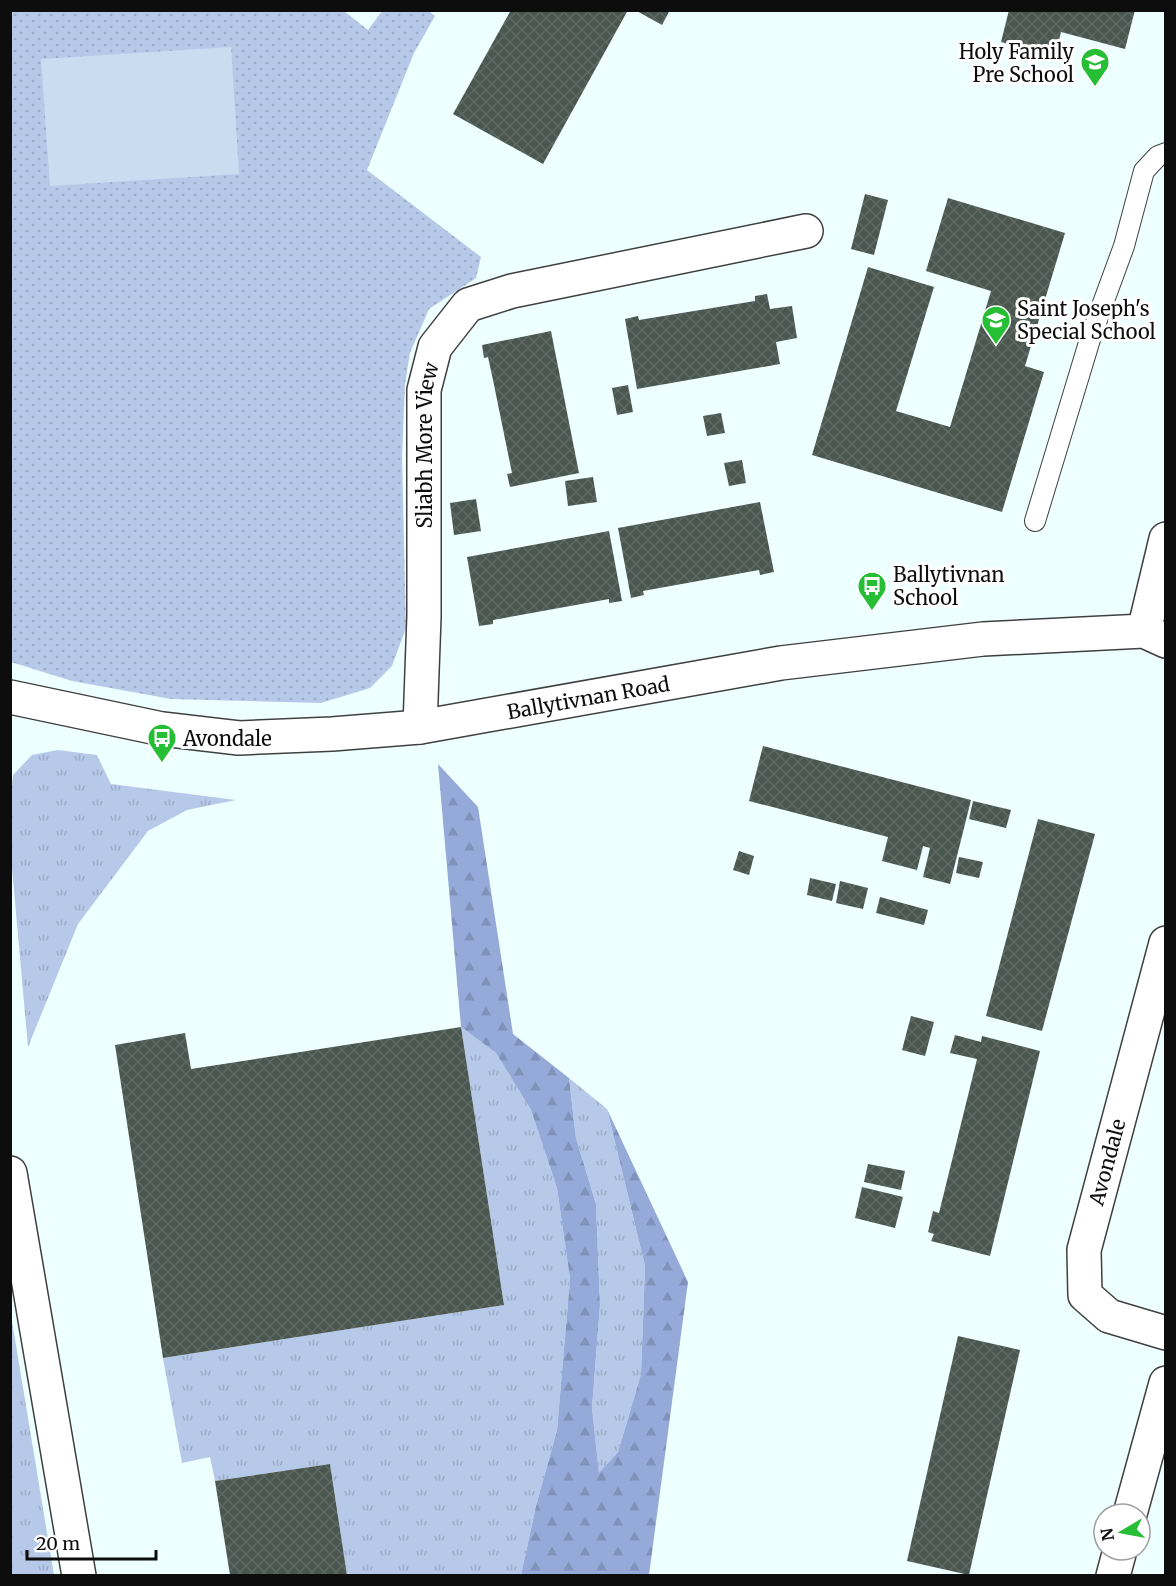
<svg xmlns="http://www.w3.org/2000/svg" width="1176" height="1586" viewBox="0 0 1176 1586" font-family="Merriweather,serif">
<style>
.grass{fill:url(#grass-tufts)}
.forest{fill:url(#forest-firs)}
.park{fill:url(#park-dots)}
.pitch{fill:#c9ddf0}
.building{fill:url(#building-cross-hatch)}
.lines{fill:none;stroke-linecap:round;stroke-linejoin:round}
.service-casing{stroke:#404040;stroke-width:22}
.minor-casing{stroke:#404040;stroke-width:36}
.tertiary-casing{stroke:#404040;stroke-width:36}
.service{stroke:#fff;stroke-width:20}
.minor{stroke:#fff;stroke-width:33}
.tertiary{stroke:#fff;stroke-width:33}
.labels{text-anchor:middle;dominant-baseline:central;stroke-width:6;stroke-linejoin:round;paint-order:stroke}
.poi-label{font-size:20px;fill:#0d0d0d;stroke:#fff;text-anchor:start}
.street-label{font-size:20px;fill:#0d0d0d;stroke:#fff}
</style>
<defs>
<pattern id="grass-tufts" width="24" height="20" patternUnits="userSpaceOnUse" patternTransform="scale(1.5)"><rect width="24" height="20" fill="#b7c9e9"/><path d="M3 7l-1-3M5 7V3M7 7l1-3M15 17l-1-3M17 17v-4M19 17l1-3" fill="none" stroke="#9cabc7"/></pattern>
<pattern id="forest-firs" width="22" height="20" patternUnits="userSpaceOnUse" patternTransform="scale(1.5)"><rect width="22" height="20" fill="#96aada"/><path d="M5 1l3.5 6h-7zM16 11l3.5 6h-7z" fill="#8091ba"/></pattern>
<pattern id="park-dots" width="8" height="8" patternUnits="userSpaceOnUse" patternTransform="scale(1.5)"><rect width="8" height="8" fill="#b7c9e9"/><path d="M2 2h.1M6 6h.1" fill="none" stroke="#9cabc7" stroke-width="1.8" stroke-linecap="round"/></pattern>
<pattern id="building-cross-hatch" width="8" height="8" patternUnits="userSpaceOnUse" patternTransform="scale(1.5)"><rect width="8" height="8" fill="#4a5650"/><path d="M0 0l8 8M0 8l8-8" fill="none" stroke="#606964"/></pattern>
</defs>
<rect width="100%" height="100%" fill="#edfffe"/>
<!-- grass -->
<path class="grass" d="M 58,750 L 97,755 L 111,784 L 236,800 L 187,810 L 148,831 L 78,924 L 28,1047 L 11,857 L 11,795 L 13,775 L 32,755 Z
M 461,1027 L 496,1053 L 531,1110 L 557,1188 L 570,1279 L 557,1430 L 536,1506 L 521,1575 L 347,1575 L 330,1464 L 215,1481 L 210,1457 L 182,1463 L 163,1358 L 504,1305 Z
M 569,1078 L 607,1109 L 645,1266 L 641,1374 L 618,1452 L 599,1474 L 592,1408 L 600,1305 L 596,1204 L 576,1138 Z
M 10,1313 L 11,1315 L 54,1575 L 11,1575 Z"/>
<!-- forest -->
<path class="forest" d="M 438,764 L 478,807 L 513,1034 L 569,1078 L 576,1138 L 596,1204 L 600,1305 L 592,1408 L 599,1473 L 618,1452 L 641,1374 L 645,1266 L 607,1109 L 688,1282 L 649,1575 L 521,1575 L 536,1506 L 557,1430 L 570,1279 L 557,1188 L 531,1110 L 496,1053 L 461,1027 Z"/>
<!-- park -->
<path class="park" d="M 10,11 L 344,11 L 368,30 L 382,11 L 429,11 L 435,16 L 414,53 L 367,170 L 481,257 L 476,278 L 429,309 L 410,353 L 405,384 L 402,457 L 406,628 L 392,666 L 370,688 L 321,703 L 171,699 L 72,681 L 11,662 Z"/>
<!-- pitch -->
<path class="pitch" d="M 231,47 L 239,174 L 50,186 L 41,59 Z"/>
<!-- building -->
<path class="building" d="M 511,10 L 628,10 L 543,164 L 453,114 Z
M 635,10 L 670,10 L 662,25 Z
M 1009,10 L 1135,10 L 1125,49 L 1061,32 L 1055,56 L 1001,42 Z
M 865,194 L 888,200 L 874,255 L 851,249 Z
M 948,198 L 1065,233 L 1025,366 L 1044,372 L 1002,512 L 812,455 L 868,267 L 934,287 L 896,411 L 950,427 L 991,291 L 926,271 Z
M 767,294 L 770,309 L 792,306 L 797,338 L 776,342 L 780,364 L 637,389 L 625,319 L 638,316 L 639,320 L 755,301 L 755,296 Z
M 551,331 L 579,473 L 510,487 L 507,474 L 512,473 L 493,380 L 488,357 L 484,358 L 482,345 Z
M 628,385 L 633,412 L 617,415 L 612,388 Z
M 721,413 L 725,433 L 707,436 L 703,416 Z
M 742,460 L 746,483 L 729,486 L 724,463 Z
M 593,477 L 597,502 L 568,506 L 565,481 Z
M 476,499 L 481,531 L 454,535 L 450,503 Z
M 760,502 L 774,572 L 760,575 L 759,570 L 643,591 L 644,595 L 631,598 L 618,528 Z
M 609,531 L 622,601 L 609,603 L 609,599 L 493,620 L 493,624 L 479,626 L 467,557 Z
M 763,746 L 971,800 L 950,884 L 923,877 L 930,848 L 923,846 L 917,870 L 882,861 L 888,837 L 749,801 Z
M 973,801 L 1011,810 L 1006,828 L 969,819 Z
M 1038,819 L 1095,834 L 1042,1031 L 986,1016 Z
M 739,851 L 754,856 L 749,875 L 733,870 Z
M 959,857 L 983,862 L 979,878 L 956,873 Z
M 810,878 L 836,884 L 832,901 L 807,895 Z
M 840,881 L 868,888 L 863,909 L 836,903 Z
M 880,897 L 928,910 L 924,925 L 876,913 Z
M 911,1016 L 934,1022 L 925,1056 L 902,1050 Z
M 461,1027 L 504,1305 L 163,1358 L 115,1045 L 185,1033 L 191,1069 Z
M 955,1035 L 981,1042 L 982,1036 L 1040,1051 L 990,1256 L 931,1241 L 934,1234 L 928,1232 L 933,1211 L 939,1213 L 977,1059 L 950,1053 Z
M 868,1164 L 905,1171 L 901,1190 L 864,1182 Z
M 862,1187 L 903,1197 L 895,1228 L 855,1218 Z
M 958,1336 L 1020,1350 L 969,1575 L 907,1561 Z
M 330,1464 L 347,1575 L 230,1575 L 215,1481 Z"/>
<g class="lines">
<!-- service casing -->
<g class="service-casing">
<path id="service" d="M 1035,521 L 1091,336 L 1124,246 L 1144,171 L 1158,156 L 1166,153"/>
</g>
<!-- minor casing -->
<g class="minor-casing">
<g id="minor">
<path id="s1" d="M 420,727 L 424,616 L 424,390 L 435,347 L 468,305 L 512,291 L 806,231"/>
<path d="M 1166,943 L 1084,1250 L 1085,1295 L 1109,1316 L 1166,1333"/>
<path d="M 10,1173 L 79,1576"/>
<path d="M 1130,1514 L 1166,1383"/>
<path d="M 1113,1576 L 1120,1550"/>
</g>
</g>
<!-- tertiary casing -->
<g class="tertiary-casing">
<g id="tertiary">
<path d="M 1144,631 L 1166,539"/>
<path id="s2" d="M 10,697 L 162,729 L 239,738 L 332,734 L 420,727 L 781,663 L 983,639 L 1144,631 L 1166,641"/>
</g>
</g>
<!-- service -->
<use href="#service" class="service"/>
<!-- minor -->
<use href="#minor" class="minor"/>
<!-- tertiary -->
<use href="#tertiary" class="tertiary"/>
</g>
<!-- icons -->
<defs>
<g id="school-pin" transform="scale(1.5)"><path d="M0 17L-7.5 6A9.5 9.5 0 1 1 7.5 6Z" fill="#25be35" stroke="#fff"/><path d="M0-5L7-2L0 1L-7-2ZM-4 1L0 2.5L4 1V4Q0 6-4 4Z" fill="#fff"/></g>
<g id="bus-pin" transform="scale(1.5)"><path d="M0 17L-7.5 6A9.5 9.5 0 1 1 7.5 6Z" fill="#25be35" stroke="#fff"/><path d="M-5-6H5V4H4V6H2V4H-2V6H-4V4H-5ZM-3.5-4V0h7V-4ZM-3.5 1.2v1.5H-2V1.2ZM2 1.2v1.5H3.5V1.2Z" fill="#fff"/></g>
</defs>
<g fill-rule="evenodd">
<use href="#school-pin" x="1095" y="62"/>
<use href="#school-pin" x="996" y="320"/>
<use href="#bus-pin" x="872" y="586"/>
<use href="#bus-pin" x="162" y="738"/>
</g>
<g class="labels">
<!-- poi labels -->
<g class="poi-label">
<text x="1074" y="51" text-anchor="end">Holy Family<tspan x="1074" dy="23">Pre School</tspan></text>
<text x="1017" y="308">Saint Joseph's<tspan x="1017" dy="23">Special School</tspan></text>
<text x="893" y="574">Ballytivnan<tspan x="893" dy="23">School</tspan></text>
<text x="183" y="738">Avondale</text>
</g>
<!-- street labels -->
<g class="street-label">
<text stroke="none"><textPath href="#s1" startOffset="282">Sliabh More View</textPath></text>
<text stroke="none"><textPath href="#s2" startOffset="585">Ballytivnan Road</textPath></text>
<text transform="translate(1107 1162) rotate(-75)">Avondale</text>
</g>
</g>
<!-- border -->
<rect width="1176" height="1586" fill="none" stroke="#0d0d0d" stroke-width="24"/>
<!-- north arrow -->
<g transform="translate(1122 1532) rotate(260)"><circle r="28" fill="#ffffff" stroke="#9e9e9e" stroke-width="1.5"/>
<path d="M0-4.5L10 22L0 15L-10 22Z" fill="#25be35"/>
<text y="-9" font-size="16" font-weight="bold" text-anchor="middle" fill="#0d0d0d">N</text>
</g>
<!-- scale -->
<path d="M27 1550v9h129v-9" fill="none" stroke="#0d0d0d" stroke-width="3"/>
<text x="36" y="1550" font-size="18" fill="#0d0d0d" stroke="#ffffff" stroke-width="4.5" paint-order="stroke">20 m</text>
</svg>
